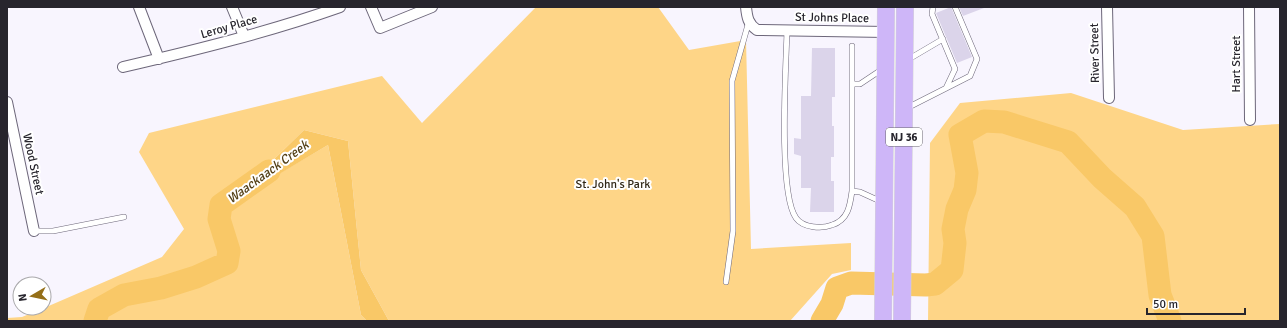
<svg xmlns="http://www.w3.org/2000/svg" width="1287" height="328" viewBox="0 0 1287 328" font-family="Signika,sans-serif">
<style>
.green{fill:#fed587}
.water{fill:#f9c867}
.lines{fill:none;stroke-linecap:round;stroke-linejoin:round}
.river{stroke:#f9c867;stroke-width:23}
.building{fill:#dbd4ea}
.service-casing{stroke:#6d677a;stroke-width:6}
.minor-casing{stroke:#6d677a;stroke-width:12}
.trunk-casing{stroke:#d4d3d5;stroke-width:18}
.service{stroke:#fff;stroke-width:5}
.minor{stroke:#fff;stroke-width:10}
.trunk{stroke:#ceb6f8;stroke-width:17}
.labels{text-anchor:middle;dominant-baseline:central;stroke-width:4;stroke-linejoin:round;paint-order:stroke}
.shield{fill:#fff;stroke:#68666c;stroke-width:1}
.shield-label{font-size:11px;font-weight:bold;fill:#27252d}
.street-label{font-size:12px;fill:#27252d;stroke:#fff}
.park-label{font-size:12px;fill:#312817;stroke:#fff}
.water-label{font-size:13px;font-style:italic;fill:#544017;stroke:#fff}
</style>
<rect width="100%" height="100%" fill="#f8f5fe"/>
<!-- green -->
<path class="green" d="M 536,7 L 658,7 L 689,50 L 746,40 L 751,249 L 851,243 L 851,270 L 832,274 L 790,321 L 389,321 L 361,270 L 348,141 L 304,130 L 229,203 L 328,145 L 361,315 L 367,321 L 7,321 L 7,318 L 22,317 L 44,308 L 162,257 L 184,229 L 139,152 L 149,133 L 382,76 L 422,123 Z
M 1071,93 L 1183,130 L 1280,124 L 1280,321 L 928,321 L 930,143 L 960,103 Z"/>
<!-- water -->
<path class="water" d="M 304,130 L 348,141 L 361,270 L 389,321 L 367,321 L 361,315 L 328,145 L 227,205 Z"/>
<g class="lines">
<!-- river -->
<path class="river" d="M 95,321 L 99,309 L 124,295 L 161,288 L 196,277 L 227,263 L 229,251 L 219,219 L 221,205 L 269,171
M 822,321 L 832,304 L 837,288 L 851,283 L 926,285 L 935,284 L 952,270 L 955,243 L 953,229 L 957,209 L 965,190 L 967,173 L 960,135 L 984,121 L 1004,122 L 1068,142 L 1102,178 L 1135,207 L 1153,236 L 1160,295 L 1170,321"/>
</g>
<!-- building -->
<path class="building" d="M 951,7 L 972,57 L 957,63 L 936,13 Z
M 959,7 L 983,7 L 984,8 L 963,16 Z
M 812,48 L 835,48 L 835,97 L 832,97 L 832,126 L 834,126 L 834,157 L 831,157 L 831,181 L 834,181 L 834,212 L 810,212 L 811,188 L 801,188 L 801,156 L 794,154 L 794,138 L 801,139 L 801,96 L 811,96 Z"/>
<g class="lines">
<!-- service casing -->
<g class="service-casing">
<path id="service" d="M 933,7 L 932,14 L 955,69 L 946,88
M 787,31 C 786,66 778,193 796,218 C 803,228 822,229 832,225 C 848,220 850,206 852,191 L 852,46
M 909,59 L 943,39
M 852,84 L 860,84 L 881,70
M 907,108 L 970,76 L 977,59 L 955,7
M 852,191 L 860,192 L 882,202
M 34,231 L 53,231 L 124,217
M 726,282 L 733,231 L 732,81 L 749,21"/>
</g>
<!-- minor casing -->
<g class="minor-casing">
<path id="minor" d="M 139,7 L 159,59
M 232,7 L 244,36
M 371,7 L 380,28 L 432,7
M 746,7 C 747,17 748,24 757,30 L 886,32
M 1107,7 L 1109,98
M 1249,7 L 1250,120
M 123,67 C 196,50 269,32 340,7
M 7,102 L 34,231"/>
</g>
<!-- trunk casing -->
<g class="trunk-casing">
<path id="trunk" d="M 883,321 L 886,7
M 902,321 L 905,7"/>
</g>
<!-- service -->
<use href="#service" class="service"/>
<!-- minor -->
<use href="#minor" class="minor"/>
<!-- trunk -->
<use href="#trunk" class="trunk"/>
</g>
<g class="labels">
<!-- shield labels -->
<rect class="shield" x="886" y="128" width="36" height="18" rx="3"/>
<g class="shield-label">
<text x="904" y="137">NJ 36</text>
</g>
<!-- street labels -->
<g class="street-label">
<text transform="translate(832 18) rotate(1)">St Johns Place</text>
<text transform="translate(229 27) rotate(-16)">Leroy Place</text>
<text transform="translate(1095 53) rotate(-91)">River Street</text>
<text transform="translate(1236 64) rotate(-90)">Hart Street</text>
<text transform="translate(33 164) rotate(78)">Wood Street</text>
</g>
<!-- park labels -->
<g class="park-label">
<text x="613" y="184">St. John's Park</text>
</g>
<!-- water labels -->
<g class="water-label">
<text transform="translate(268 172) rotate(-36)">Waackaack Creek</text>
</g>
</g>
<!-- border -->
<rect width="1287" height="328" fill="none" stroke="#27252d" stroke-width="16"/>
<!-- north arrow -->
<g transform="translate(32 296) rotate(261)"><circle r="19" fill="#ffffff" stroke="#a9a8ab"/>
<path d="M0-3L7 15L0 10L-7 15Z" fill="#956f18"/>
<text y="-6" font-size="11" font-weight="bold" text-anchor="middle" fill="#27252d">N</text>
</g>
<!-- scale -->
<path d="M1147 308v6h98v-6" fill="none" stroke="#27252d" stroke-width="2"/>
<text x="1153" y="308" font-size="12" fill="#27252d" stroke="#ffffff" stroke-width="3" paint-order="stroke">50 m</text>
</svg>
